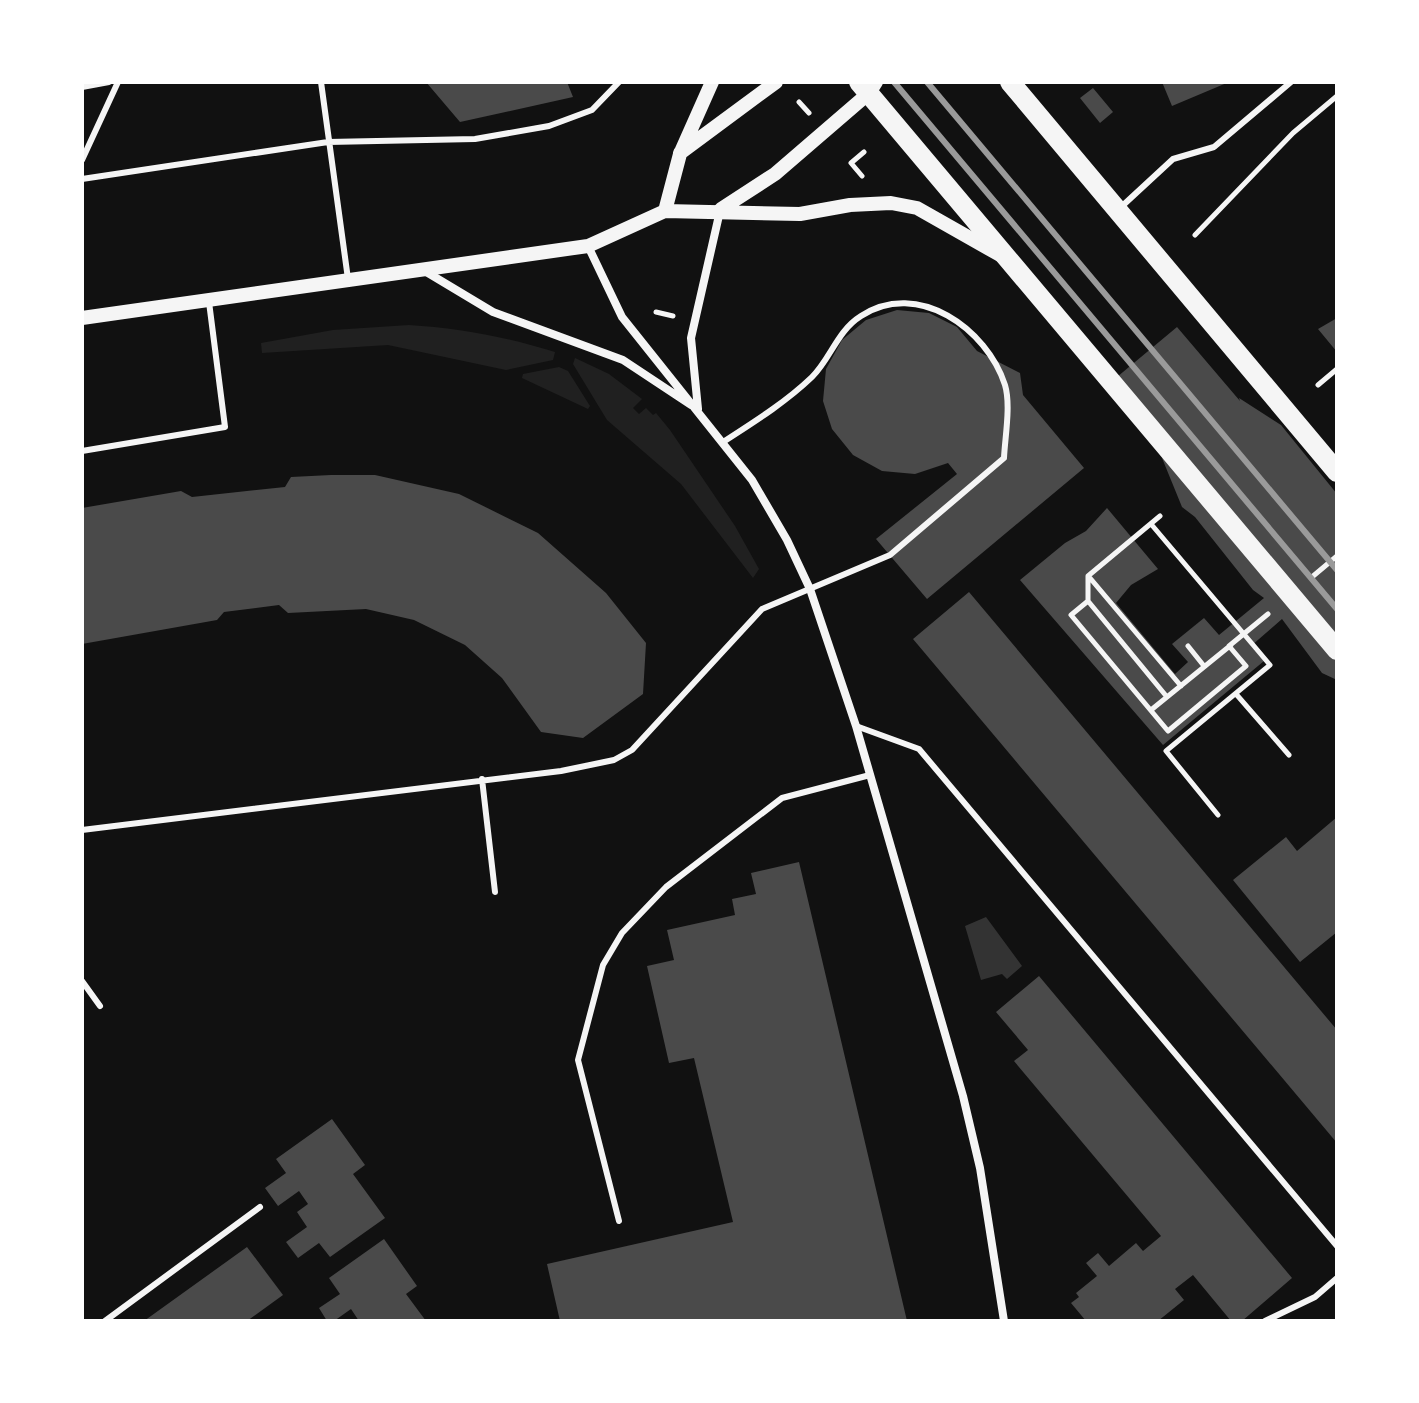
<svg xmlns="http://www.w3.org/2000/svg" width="1419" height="1403" viewBox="0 0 1419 1403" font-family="'Open Sans',sans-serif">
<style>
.green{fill:#202020}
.water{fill:#333}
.building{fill:#4a4a4a}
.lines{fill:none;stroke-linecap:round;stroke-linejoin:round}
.path{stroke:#f5f5f5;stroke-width:5}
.service{stroke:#f5f5f5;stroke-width:6}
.minor{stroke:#f5f5f5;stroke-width:8}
.tertiary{stroke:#f5f5f5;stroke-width:14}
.primary{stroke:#f5f5f5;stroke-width:20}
.rail{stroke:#9a9a9a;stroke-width:6}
</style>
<rect width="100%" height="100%" fill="#111"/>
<!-- green -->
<path class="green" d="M 409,325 C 459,328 507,337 555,352 L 553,360 L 506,370 L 388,345 L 262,353 L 261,343 L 333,330 Z
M 575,358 L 609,374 L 642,399 L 633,408 L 639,414 L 646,408 L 653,415 L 656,413 L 670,430 L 735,526 L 759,569 L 753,578 L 681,484 L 607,420 L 573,364 Z
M 559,367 L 568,371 L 590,406 L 588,409 L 522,378 L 523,374 Z"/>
<!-- water -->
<path class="water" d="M 986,917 L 1022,966 L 1007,979 L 1002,974 L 981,980 L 965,926 Z"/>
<!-- building -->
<path class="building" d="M 426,82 L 567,82 L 573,97 L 460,122 Z
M 1162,82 L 1229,82 L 1172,106 Z
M 1093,88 L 1113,112 L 1100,123 L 1080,98 Z
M 897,310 L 929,313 L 957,327 L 977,351 L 1020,373 L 1023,395 L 1084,468 L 927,599 L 876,539 L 957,474 L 948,463 L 915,474 L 882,471 L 853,455 L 832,429 L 823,401 L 826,369 L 842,340 L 866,320 Z
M 1337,318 L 1337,352 L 1318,329 Z
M 1177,327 L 1240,401 L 1239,398 L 1281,425 L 1337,494 L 1337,680 L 1322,673 L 1282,619 L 1251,646 L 1264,661 L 1163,745 L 1020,580 L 1065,543 L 1086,531 L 1107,508 L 1158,569 L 1131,585 L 1116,603 L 1175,674 L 1188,662 L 1172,644 L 1204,618 L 1219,635 L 1264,598 L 1253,590 L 1195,517 L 1182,507 L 1162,458 L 1166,460 L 1105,387 Z
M 331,475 L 375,475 L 459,494 L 538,533 L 606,593 L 646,643 L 643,694 L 583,738 L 541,732 L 502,678 L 465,645 L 414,620 L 366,609 L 288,613 L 279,605 L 224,612 L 217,620 L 82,644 L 82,508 L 181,491 L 192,497 L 285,487 L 291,477 Z
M 969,592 L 1337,1030 L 1337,1143 L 913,639 Z
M 1337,817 L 1337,932 L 1300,962 L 1233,880 L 1286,837 L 1297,851 Z
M 799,862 L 907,1321 L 560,1321 L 547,1264 L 733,1222 L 694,1058 L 669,1063 L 647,966 L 674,960 L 667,930 L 735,915 L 732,899 L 756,894 L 751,873 Z
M 1039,976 L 1292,1278 L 1242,1321 L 1231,1321 L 1193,1275 L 1175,1289 L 1184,1300 L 1158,1321 L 1086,1321 L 1071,1303 L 1079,1297 L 1076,1293 L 1097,1276 L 1086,1263 L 1098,1253 L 1109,1266 L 1136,1243 L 1143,1251 L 1161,1236 L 1014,1061 L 1028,1050 L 996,1012 Z
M 332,1119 L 365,1165 L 353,1174 L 385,1218 L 330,1257 L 319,1243 L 298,1258 L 286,1242 L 307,1227 L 297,1212 L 308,1204 L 299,1191 L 278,1206 L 265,1188 L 286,1173 L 276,1159 Z
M 384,1239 L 417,1286 L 406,1294 L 426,1321 L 359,1321 L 351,1309 L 334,1321 L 327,1321 L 319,1308 L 340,1294 L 329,1278 Z
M 247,1247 L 283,1295 L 247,1321 L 144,1321 Z"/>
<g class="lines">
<!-- path -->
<path class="path" d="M 799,102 L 809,113
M 862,176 L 851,163 L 864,152
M 1195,235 L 1293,133 L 1337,96
M 656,312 L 673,316
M 1318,385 L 1337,369
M 1160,516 L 1088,576 L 1088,601 L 1071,615 L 1168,731 L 1246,666 L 1229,646 L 1268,614
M 1151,524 L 1270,665 L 1166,751 L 1218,815
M 1312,577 L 1337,556
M 1090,578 L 1181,686
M 1088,601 L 1167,697
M 1188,646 L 1204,666
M 1236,694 L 1289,755
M 1151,710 L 1231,645"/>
<!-- service -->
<path class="service" d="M 321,82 L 348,279
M 82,87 L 109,82
M 82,160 L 118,82
M 82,179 L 328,142 L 475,139 L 549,126 L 592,110 L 619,82
M 1120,208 L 1173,159 L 1214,147 L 1291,82
M 82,451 L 225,427 L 209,302
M 856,726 L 919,749 L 1337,1246
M 482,779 L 495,892
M 82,830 L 561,771 L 614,760 L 632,750 L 762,609 L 890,555 L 1004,458 C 1005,437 1011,405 1005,385 C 987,329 918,279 861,316 C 837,331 831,358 812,377 C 786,402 754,422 723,442
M 82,981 L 100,1006
M 619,1221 L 578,1060 L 603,965 L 622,933 L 666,887 L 782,798 L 870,775
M 105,1321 L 260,1207
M 1265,1321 L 1315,1297 L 1337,1278"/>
<!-- minor -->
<path class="minor" d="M 588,246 L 622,317 L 752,480 L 787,540 L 810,589 L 856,726 L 963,1096 L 980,1168 L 1004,1321
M 423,270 L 493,312 L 623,360 L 691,405
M 698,409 L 691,338 L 720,211"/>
<!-- tertiary -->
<path class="tertiary" d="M 680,153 L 776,82
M 721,209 L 775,174 L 869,93 L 876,82
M 665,211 L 680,154 L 712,82
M 82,318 L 588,246 L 665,211 L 800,214 L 850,205 L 891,203 L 917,208 L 1000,255"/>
<!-- primary -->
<path class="primary" d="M 859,82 L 1337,650
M 1010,82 L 1337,472"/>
<!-- rail -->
<path class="rail" d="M 894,82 L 1337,609
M 927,82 L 1337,570"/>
</g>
<!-- border -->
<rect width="1419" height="1403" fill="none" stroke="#ffffff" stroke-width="168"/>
</svg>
